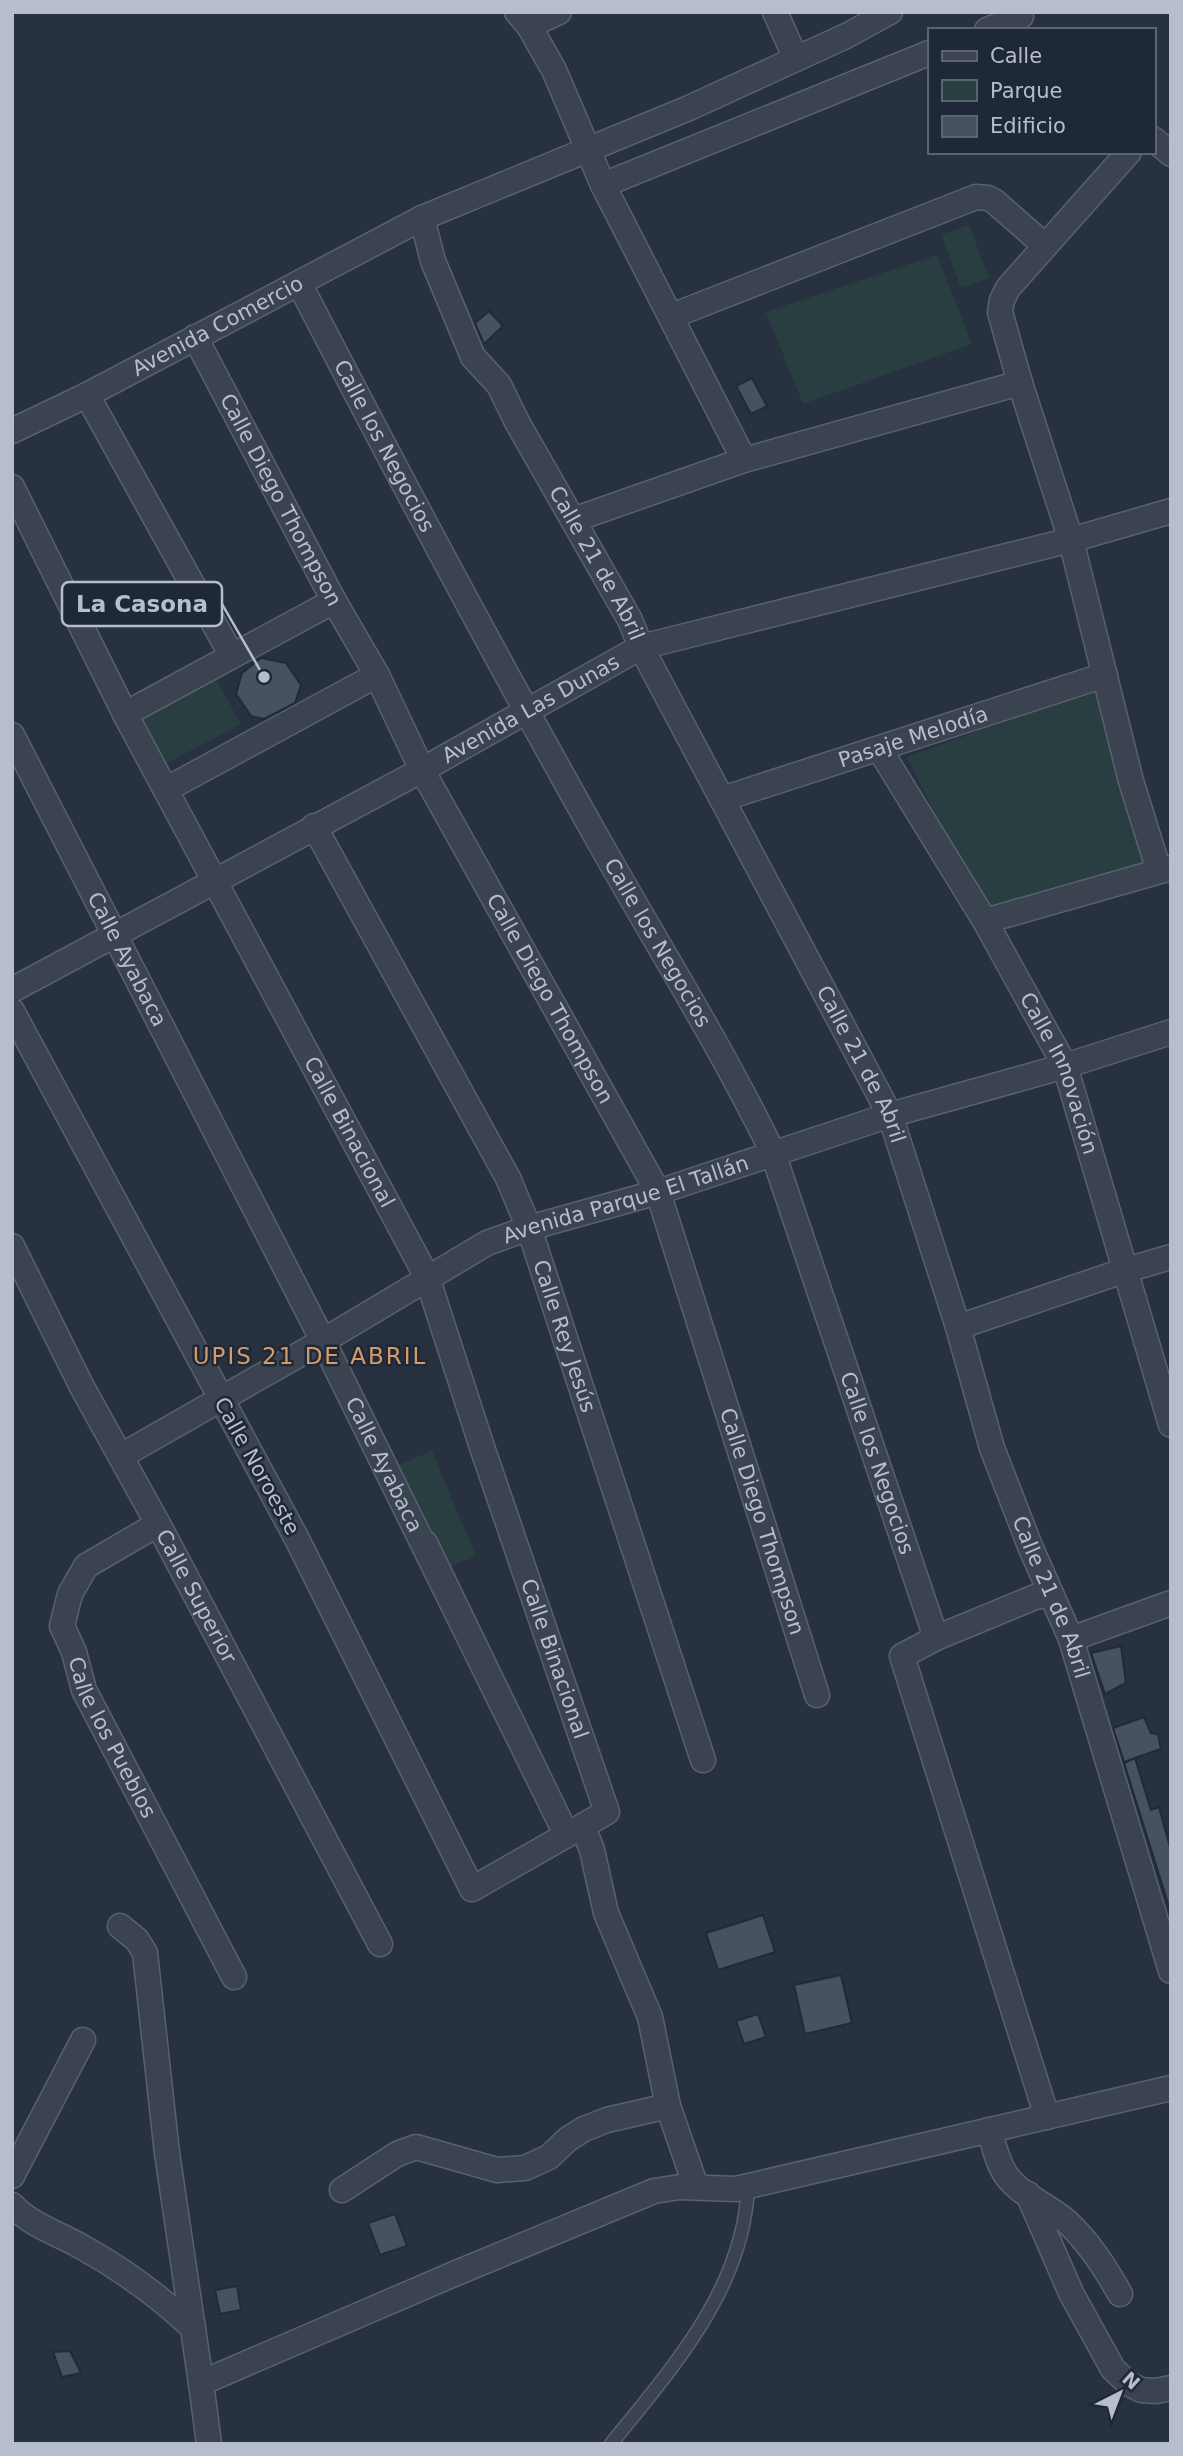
<svg xmlns="http://www.w3.org/2000/svg" width="1183" height="2456" viewBox="0 0 1183 2456" font-family="'DejaVu Sans',sans-serif">
<style>
.green{fill:#293e41}
.building{fill:#465162;stroke:#212a38;stroke-width:2}
.lines{fill:none;stroke-linecap:round;stroke-linejoin:round}
.lane-casing{stroke:#58616e;stroke-width:15}
.street-casing{stroke:#58616e;stroke-width:27}
.lane{stroke:#3b4350;stroke-width:12}
.street{stroke:#3b4350;stroke-width:24}
.labels{text-anchor:middle;dominant-baseline:central;stroke-width:5;stroke-linejoin:round;paint-order:stroke}
.street-label{font-size:21px;fill:#b7becb;stroke:#1f2836}
.neighbourhood-label{font-size:23px;letter-spacing:2px;fill:#d39b6a;stroke:#1f2836}
.leader{fill:none;stroke:#b7becb;stroke-width:2.5}
.callout-dot{fill:#b7becb;stroke:#1f2836;stroke-width:2.5}
.callout{fill:#1f2836;stroke:#b7becb;stroke-width:2.5}
.callout-label{font-size:23px;text-anchor:middle;font-weight:bold;fill:#b7becb}
</style>
<rect width="100%" height="100%" fill="#273140"/>
<!-- green -->
<path class="green" d="M 969,225 L 989,278 L 961,288 L 941,235 Z
M 937,255 L 972,344 L 803,404 L 766,312 Z
M 216,679 L 241,724 L 160,767 L 136,722 Z
M 1099,687 L 1150,866 L 990,924 L 907,757 Z
M 432,1451 L 476,1556 L 437,1572 L 393,1467 Z"/>
<!-- building -->
<path class="building" d="M 489,311 L 503,326 L 484,344 L 475,323 Z
M 752,378 L 767,406 L 751,414 L 736,386 Z
M 261,658 L 286,663 L 301,685 L 295,703 L 264,719 L 251,716 L 236,694 L 242,673 Z
M 1121,1646 L 1126,1683 L 1105,1694 L 1091,1653 Z
M 1144,1717 L 1151,1733 L 1158,1734 L 1161,1749 L 1124,1762 L 1113,1728 Z
M 1135,1758 L 1151,1810 L 1159,1807 L 1171,1851 L 1171,1913 L 1124,1763 Z
M 763,1915 L 775,1952 L 718,1970 L 706,1933 Z
M 841,1975 L 852,2023 L 805,2034 L 794,1985 Z
M 758,2014 L 766,2037 L 744,2044 L 736,2021 Z
M 395,2214 L 407,2246 L 380,2255 L 368,2223 Z
M 237,2286 L 241,2310 L 220,2314 L 215,2290 Z
M 70,2351 L 81,2373 L 62,2377 L 53,2352 Z"/>
<g class="lines">
<!-- lane casing -->
<g class="lane-casing">
<path id="lane" d="M 611,2444 C 672,2368 744,2289 748,2186"/>
</g>
<!-- street casing -->
<g class="street-casing">
<g id="street">
<path d="M 517,12 L 529,26 L 554,70 L 603,185 L 744,460"/>
<path d="M 775,12 L 796,59"/>
<path d="M 529,26 L 559,12"/>
<path d="M 987,30 L 1021,16"/>
<path d="M 1153,139 L 1171,154"/>
<path d="M 1129,152 L 1008,288 L 1002,300 L 1000,312 L 1020,383 L 1071,540 L 1131,781 L 1159,871"/>
<path d="M 603,185 L 929,53"/>
<path id="s1" d="M 422,218 L 433,261 L 473,357 L 499,385 L 517,422 L 630,620 L 641,647 L 890,1115 L 958,1327 L 992,1448 L 1030,1546 L 1071,1639 L 1171,1971"/>
<path id="s2" d="M 299,283 C 396,471 496,658 600,843 C 658,946 721,1046 773,1153 L 936,1638"/>
<path d="M 672,316 L 976,197 L 988,198 L 994,201 L 1044,245"/>
<path id="s3" d="M 195,337 L 334,601 L 377,675 L 422,770 L 658,1192 L 817,1695"/>
<path d="M 87,395 L 232,656"/>
<path id="s4" d="M 12,431 L 87,395 L 422,218 L 689,108 L 846,36 L 890,12"/>
<path id="s5" d="M 12,487 L 125,714 L 427,1277 L 482,1447 L 607,1812 L 472,1889 L 297,1539 L 12,1011"/>
<path d="M 573,520 L 744,460 L 1020,383"/>
<path d="M 125,714 L 334,601"/>
<path id="s6" d="M 12,735 L 323,1341 L 566,1834 L 425,1543"/>
<path id="s7" d="M 880,750 L 985,921 L 1065,1066 L 1171,1425"/>
<path d="M 167,789 L 377,675"/>
<path id="s8" d="M 722,799 L 1105,675"/>
<path id="s9" d="M 314,826 L 508,1178 L 529,1228 L 703,1760"/>
<path d="M 985,921 L 1171,868"/>
<path id="s10" d="M 12,990 L 422,770 L 641,647 L 1071,540 L 1171,511"/>
<path id="s11" d="M 12,1246 L 82,1387 L 158,1524 L 380,1944"/>
<path d="M 958,1327 L 1126,1270 L 1171,1257"/>
<path id="s12" d="M 121,1456 L 323,1341 L 487,1243 L 529,1228 L 658,1192 L 890,1115 L 1065,1066 L 1171,1032"/>
<path id="s13" d="M 158,1524 L 86,1566 L 70,1594 L 62,1626 L 74,1652 L 84,1690 L 234,1977"/>
<path d="M 1071,1639 L 1171,1603"/>
<path d="M 585,1832 L 592,1850 L 606,1913 L 650,2017 L 668,2106 L 696,2187"/>
<path d="M 120,1926 L 137,1940 L 145,1953 L 167,2153 L 201,2383"/>
<path d="M 1047,2117 L 902,1656 L 936,1638 L 1035,1597 L 1051,1594"/>
<path d="M 989,2130 C 994,2145 997,2162 1006,2175 C 1020,2195 1047,2205 1066,2221 C 1089,2242 1105,2267 1120,2294"/>
<path d="M 12,2176 L 83,2040"/>
<path d="M 342,2190 L 397,2154 L 416,2147 L 497,2170 L 525,2168 L 549,2157 L 568,2139 L 584,2129 L 607,2120 L 668,2106"/>
<path d="M 1028,2194 L 1071,2293 L 1113,2369 L 1129,2384 L 1141,2390 L 1156,2391 L 1171,2388"/>
<path d="M 12,2205 C 32,2226 58,2233 82,2247 C 122,2269 160,2297 193,2328"/>
<path d="M 209,2444 L 201,2383 L 454,2274 L 654,2191 L 680,2187 L 736,2189 L 1171,2088"/>
</g>
</g>
<!-- lane -->
<use href="#lane" class="lane"/>
<!-- street -->
<use href="#street" class="street"/>
</g>
<g class="labels">
<!-- street labels -->
<g class="street-label">
<text stroke="none"><textPath href="#s4" startOffset="231">Avenida Comercio</textPath></text>
<text stroke="none"><textPath href="#s2" startOffset="184">Calle los Negocios</textPath></text>
<text stroke="none"><textPath href="#s3" startOffset="184">Calle Diego Thompson</textPath></text>
<text stroke="none"><textPath href="#s1" startOffset="390">Calle 21 de Abril</textPath></text>
<text stroke="none"><textPath href="#s10" startOffset="590">Avenida Las Dunas</textPath></text>
<text stroke="none"><textPath href="#s8" startOffset="201">Pasaje Melodía</textPath></text>
<text stroke="none"><textPath href="#s2" startOffset="751">Calle los Negocios</textPath></text>
<text stroke="none"><textPath href="#s6" startOffset="252">Calle Ayabaca</textPath></text>
<text stroke="none"><textPath href="#s3" startOffset="751">Calle Diego Thompson</textPath></text>
<text stroke="none"><textPath href="#s1" startOffset="957">Calle 21 de Abril</textPath></text>
<text stroke="none"><textPath href="#s7" startOffset="371">Calle Innovación</textPath></text>
<text stroke="none"><textPath href="#s5" startOffset="728">Calle Binacional</textPath></text>
<text stroke="none"><textPath href="#s12" startOffset="569">Avenida Parque El Tallán</textPath></text>
<text stroke="none"><textPath href="#s9" startOffset="570">Calle Rey Jesús</textPath></text>
<text stroke="none"><textPath href="#s2" startOffset="1318">Calle los Negocios</textPath></text>
<text stroke="none"><textPath href="#s6" startOffset="819">Calle Ayabaca</textPath></text>
<text transform="translate(257 1466) rotate(61)">Calle Noroeste</text>
<text stroke="none"><textPath href="#s3" startOffset="1318">Calle Diego Thompson</textPath></text>
<text stroke="none"><textPath href="#s11" startOffset="396">Calle Superior</textPath></text>
<text stroke="none"><textPath href="#s1" startOffset="1524">Calle 21 de Abril</textPath></text>
<text stroke="none"><textPath href="#s5" startOffset="1295">Calle Binacional</textPath></text>
<text stroke="none"><textPath href="#s13" startOffset="271">Calle los Pueblos</textPath></text>
</g>
<!-- neighbourhood labels -->
<g class="neighbourhood-label">
<text x="310" y="1356">UPIS 21 DE ABRIL</text>
</g>
</g>
<!-- callouts -->
<path class="leader" d="M264 677L222 604"/>
<circle class="callout-dot" cx="264" cy="677" r="7"/>
<rect class="callout" x="62" y="582" width="160" height="44" rx="7"/>
<g class="callout-label">
<text x="142" y="612">La Casona</text>
</g>
<!-- border -->
<rect width="1183" height="2456" fill="none" stroke="#b7becb" stroke-width="28"/>
<!-- legend -->
<rect x="928" y="28" width="228" height="126" fill="#1f2836" stroke="#5c6472" stroke-width="2"/>
<rect x="942" y="51" width="35" height="10" fill="#3b4350" stroke="#5c6472" stroke-width="2"/>
<text x="990" y="63" font-size="21" fill="#b7becb">Calle</text>
<rect x="942" y="80" width="35" height="21" fill="#293e41" stroke="#5c6472" stroke-width="2"/>
<text x="990" y="98" font-size="21" fill="#b7becb">Parque</text>
<rect x="942" y="116" width="35" height="21" fill="#465162" stroke="#5c6472" stroke-width="2"/>
<text x="990" y="133" font-size="21" fill="#b7becb">Edificio</text>
<!-- north arrow -->
<g transform="translate(1120 2393) rotate(42)" stroke="#1f2836" stroke-width="5" paint-order="stroke">
<path d="M0-5L12 26L0 18L-12 26Z" fill="#b7becb"/>
<text y="-10" font-size="19" font-weight="bold" text-anchor="middle" fill="#b7becb">N</text>
</g>
</svg>
